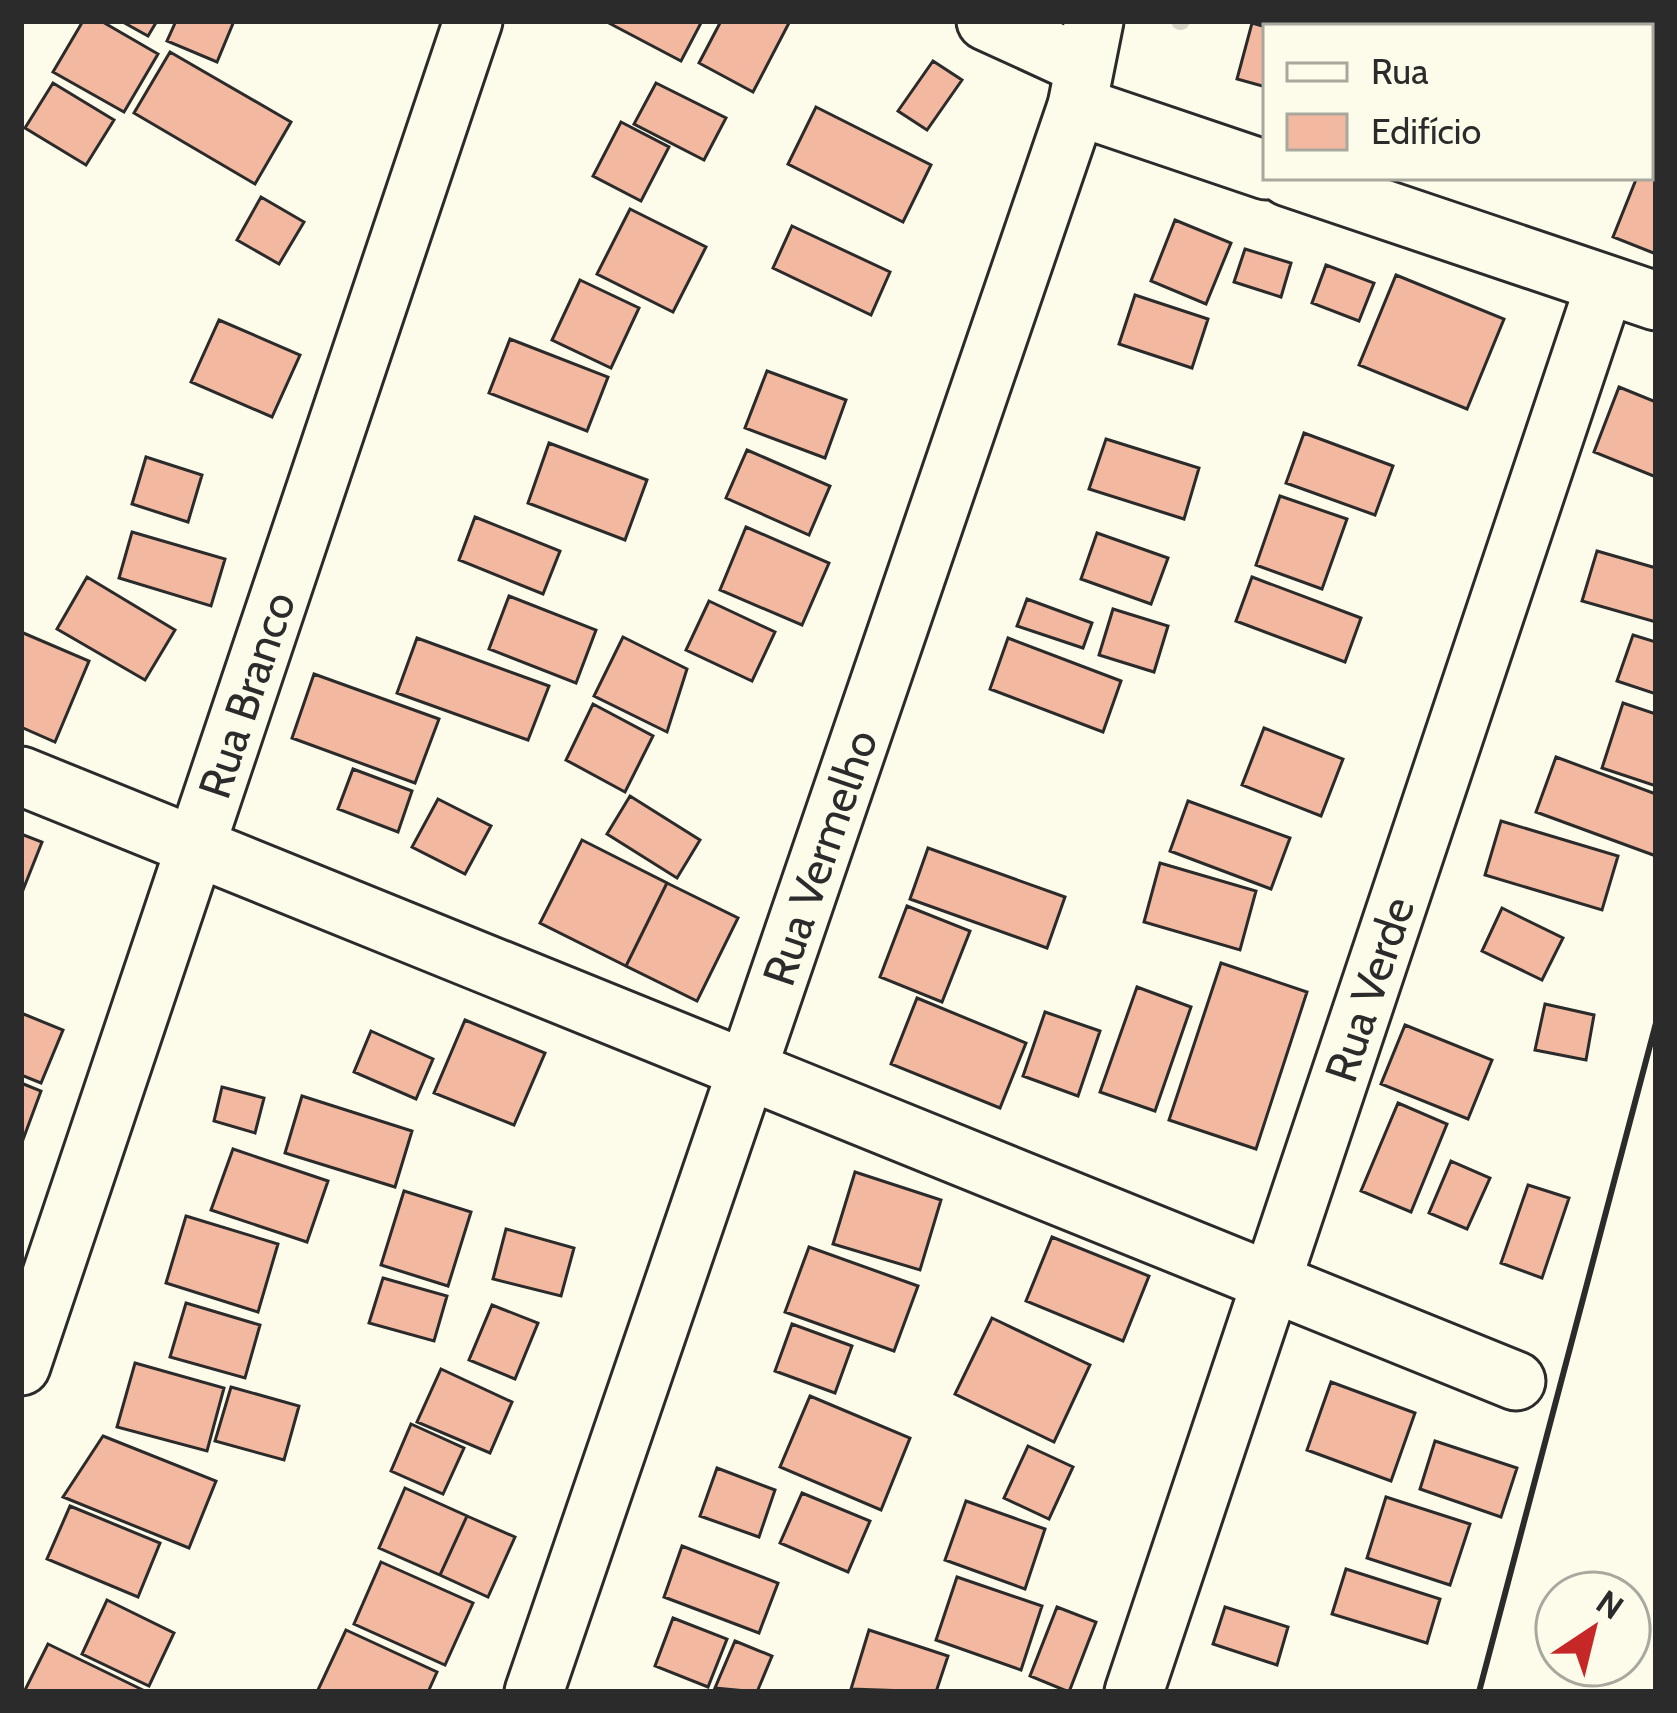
<svg xmlns="http://www.w3.org/2000/svg" width="1677" height="1713" viewBox="0 0 1677 1713" font-family="Cabin,sans-serif">
<style>
.lines{fill:none;stroke-linecap:round;stroke-linejoin:round}
.stream{stroke:#d8d7c9;stroke-width:18}
.building{fill:#f2b8a0;stroke:#2b2b2b;stroke-width:3}
.minor-casing{stroke:#2b2b2b;stroke-width:63}
.minor{stroke:#fdfbea;stroke-width:57}
.wall{stroke:#2b2b2b;stroke-width:6}
.labels{text-anchor:middle;dominant-baseline:central;stroke-width:9;stroke-linejoin:round;paint-order:stroke}
.street-label{font-size:45px;fill:#2b2b2b;stroke:#fdfbea}
</style>
<rect width="100%" height="100%" fill="#fdfbea"/>
<g class="lines">
<!-- stream -->
<path class="stream" d="M 1180,21 L 1181,21"/>
</g>
<!-- building -->
<path class="building" d="M 83,21 L 101,21 L 158,54 L 124,112 L 53,72 Z
M 121,21 L 157,21 L 148,36 Z
M 176,21 L 234,21 L 217,62 L 167,41 Z
M 605,21 L 702,21 L 681,61 Z
M 721,21 L 790,21 L 753,92 L 699,63 Z
M 1517,21 L 1578,21 L 1576,27 L 1515,27 Z
M 1252,23 L 1266,27 L 1266,87 L 1237,79 Z
M 170,52 L 291,122 L 255,184 L 134,113 Z
M 933,61 L 962,80 L 927,130 L 898,111 Z
M 53,83 L 114,120 L 86,165 L 25,128 Z
M 656,83 L 726,118 L 704,160 L 634,124 Z
M 816,107 L 931,165 L 903,222 L 788,164 Z
M 621,122 L 669,147 L 641,201 L 593,176 Z
M 1656,128 L 1656,254 L 1613,237 L 1637,177 L 1650,177 Z
M 261,197 L 304,222 L 279,264 L 237,240 Z
M 630,209 L 706,247 L 673,312 L 597,274 Z
M 1175,220 L 1231,243 L 1206,304 L 1151,281 Z
M 792,226 L 890,272 L 871,315 L 773,268 Z
M 1245,249 L 1291,263 L 1281,297 L 1234,282 Z
M 1326,265 L 1374,283 L 1359,321 L 1312,303 Z
M 1396,275 L 1504,319 L 1467,409 L 1359,365 Z
M 580,280 L 639,308 L 611,368 L 552,340 Z
M 1135,295 L 1208,319 L 1192,368 L 1119,344 Z
M 219,320 L 300,355 L 272,417 L 191,382 Z
M 510,339 L 608,377 L 587,431 L 489,393 Z
M 767,371 L 846,400 L 825,458 L 745,428 Z
M 1619,387 L 1656,402 L 1656,477 L 1594,452 Z
M 1304,433 L 1393,466 L 1375,515 L 1286,483 Z
M 1106,439 L 1199,468 L 1184,519 L 1089,489 Z
M 549,443 L 647,480 L 625,540 L 528,503 Z
M 747,450 L 830,486 L 809,535 L 726,498 Z
M 146,457 L 202,475 L 188,522 L 132,504 Z
M 1280,496 L 1347,519 L 1322,589 L 1256,565 Z
M 475,517 L 560,551 L 543,594 L 459,560 Z
M 746,527 L 829,563 L 802,625 L 720,590 Z
M 132,532 L 225,559 L 211,606 L 119,578 Z
M 1097,533 L 1168,558 L 1151,604 L 1081,579 Z
M 1597,551 L 1656,568 L 1656,622 L 1582,601 Z
M 87,577 L 175,630 L 145,680 L 57,629 Z
M 1252,577 L 1361,618 L 1345,662 L 1236,621 Z
M 509,596 L 596,630 L 576,683 L 489,649 Z
M 1027,599 L 1092,623 L 1083,648 L 1017,626 Z
M 709,601 L 775,632 L 752,681 L 686,650 Z
M 1113,609 L 1168,626 L 1154,672 L 1099,655 Z
M 21,632 L 89,661 L 55,742 L 21,727 Z
M 1633,635 L 1656,642 L 1656,694 L 1617,681 Z
M 623,637 L 687,669 L 667,732 L 594,696 Z
M 417,638 L 549,686 L 528,740 L 397,693 Z
M 1008,638 L 1121,681 L 1103,732 L 990,689 Z
M 314,674 L 439,719 L 415,783 L 292,738 Z
M 1623,703 L 1656,714 L 1656,786 L 1602,768 Z
M 593,704 L 653,736 L 625,792 L 566,760 Z
M 1264,728 L 1343,759 L 1321,816 L 1242,785 Z
M 1556,757 L 1656,794 L 1656,856 L 1536,812 Z
M 353,769 L 412,791 L 398,832 L 338,809 Z
M 630,796 L 700,840 L 677,878 L 607,834 Z
M 438,799 L 491,826 L 465,874 L 412,847 Z
M 1188,801 L 1290,838 L 1271,889 L 1170,851 Z
M 1501,821 L 1618,856 L 1602,910 L 1485,875 Z
M 21,834 L 42,842 L 21,895 Z
M 582,840 L 667,883 L 626,966 L 540,923 Z
M 928,848 L 1065,897 L 1047,948 L 910,899 Z
M 1160,863 L 1256,891 L 1240,950 L 1144,922 Z
M 667,883 L 738,918 L 697,1001 L 626,966 Z
M 907,906 L 970,931 L 942,1002 L 880,977 Z
M 1502,908 L 1563,938 L 1542,980 L 1482,951 Z
M 1221,963 L 1307,992 L 1256,1149 L 1169,1120 Z
M 1137,987 L 1191,1007 L 1155,1111 L 1100,1092 Z
M 917,998 L 1026,1043 L 1000,1108 L 891,1064 Z
M 1545,1004 L 1594,1015 L 1586,1060 L 1535,1050 Z
M 1045,1012 L 1100,1031 L 1078,1096 L 1023,1076 Z
M 21,1013 L 63,1030 L 41,1083 L 21,1075 Z
M 465,1020 L 545,1053 L 514,1125 L 434,1093 Z
M 1405,1025 L 1492,1060 L 1468,1119 L 1381,1084 Z
M 371,1031 L 433,1059 L 416,1099 L 354,1072 Z
M 21,1083 L 41,1091 L 21,1145 Z
M 222,1087 L 264,1098 L 255,1133 L 214,1121 Z
M 302,1096 L 412,1131 L 395,1187 L 285,1153 Z
M 1398,1103 L 1447,1124 L 1411,1212 L 1361,1191 Z
M 233,1149 L 328,1181 L 307,1242 L 211,1210 Z
M 1451,1161 L 1490,1178 L 1467,1229 L 1429,1213 Z
M 855,1172 L 941,1200 L 920,1270 L 833,1244 Z
M 1528,1185 L 1569,1198 L 1542,1278 L 1501,1263 Z
M 404,1191 L 471,1212 L 448,1286 L 381,1265 Z
M 186,1216 L 278,1244 L 258,1312 L 166,1283 Z
M 506,1229 L 574,1248 L 561,1296 L 493,1279 Z
M 1052,1237 L 1149,1276 L 1123,1341 L 1026,1301 Z
M 809,1247 L 918,1286 L 894,1351 L 785,1312 Z
M 383,1278 L 447,1296 L 434,1341 L 369,1323 Z
M 186,1303 L 260,1325 L 245,1378 L 170,1357 Z
M 492,1305 L 538,1323 L 515,1379 L 469,1360 Z
M 992,1318 L 1090,1365 L 1054,1442 L 955,1394 Z
M 792,1324 L 852,1346 L 835,1393 L 775,1371 Z
M 135,1363 L 224,1388 L 207,1451 L 117,1427 Z
M 441,1369 L 512,1402 L 490,1453 L 417,1422 Z
M 1331,1382 L 1415,1413 L 1391,1481 L 1307,1450 Z
M 231,1387 L 299,1406 L 284,1460 L 215,1441 Z
M 810,1396 L 910,1438 L 881,1510 L 780,1467 Z
M 411,1424 L 464,1448 L 443,1494 L 391,1471 Z
M 103,1436 L 216,1481 L 189,1548 L 63,1497 Z
M 1435,1441 L 1517,1468 L 1501,1517 L 1420,1489 Z
M 1028,1446 L 1073,1467 L 1049,1519 L 1004,1498 Z
M 717,1468 L 775,1490 L 759,1537 L 700,1516 Z
M 405,1488 L 467,1516 L 440,1575 L 379,1548 Z
M 802,1493 L 870,1521 L 848,1572 L 780,1543 Z
M 1386,1497 L 1470,1524 L 1450,1585 L 1367,1558 Z
M 966,1501 L 1045,1529 L 1025,1589 L 945,1560 Z
M 70,1506 L 160,1543 L 138,1597 L 47,1559 Z
M 467,1516 L 515,1537 L 488,1597 L 440,1575 Z
M 682,1546 L 778,1583 L 759,1633 L 664,1597 Z
M 381,1562 L 473,1603 L 445,1665 L 354,1624 Z
M 1346,1569 L 1440,1599 L 1427,1643 L 1332,1614 Z
M 957,1577 L 1042,1606 L 1021,1670 L 936,1640 Z
M 107,1600 L 174,1633 L 149,1686 L 82,1654 Z
M 1057,1607 L 1096,1622 L 1069,1692 L 1030,1676 Z
M 1225,1607 L 1288,1627 L 1277,1665 L 1213,1644 Z
M 673,1618 L 727,1639 L 708,1687 L 655,1666 Z
M 346,1630 L 437,1672 L 428,1692 L 317,1692 Z
M 869,1630 L 948,1656 L 936,1692 L 851,1689 Z
M 735,1641 L 772,1656 L 757,1692 L 715,1688 Z
M 48,1644 L 147,1692 L 24,1692 Z"/>
<g class="lines">
<!-- minor casing -->
<g class="minor-casing">
<g id="minor">
<path d="M 986,21 L 1082,65"/>
<path d="M 1077,106 L 1266,170"/>
<path d="M 1288,177 L 1656,301"/>
<path d="M 21,776 L 1516,1381"/>
<path id="s1" d="M 21,1366 L 473,21"/>
<path id="s2" d="M 534,1692 L 1077,106 L 1094,21"/>
<path id="s3" d="M 1134,1692 L 1605,285"/>
</g>
</g>
<!-- minor -->
<use href="#minor" class="minor"/>
<!-- wall -->
<path class="wall" d="M 1479,1692 L 1656,1023"/>
</g>
<g class="labels">
<!-- street labels -->
<g class="street-label">
<text stroke="none"><textPath href="#s1" startOffset="708">Rua Branco</textPath></text>
<text stroke="none"><textPath href="#s2" startOffset="882">Rua Vermelho</textPath></text>
<text stroke="none"><textPath href="#s3" startOffset="741">Rua Verde</textPath></text>
</g>
</g>
<!-- border -->
<rect width="1677" height="1713" fill="none" stroke="#2b2b2b" stroke-width="48"/>
<!-- legend -->
<rect x="1263" y="24" width="390" height="156" fill="#fdfbea" stroke="#a9a89e" stroke-width="3"/>
<rect x="1287" y="63" width="60" height="18" fill="#fdfbea" stroke="#a9a89e" stroke-width="3"/>
<text x="1371" y="84" font-size="36" fill="#2b2b2b">Rua</text>
<rect x="1287" y="114" width="60" height="36" fill="#f2b8a0" stroke="#a9a89e" stroke-width="3"/>
<text x="1371" y="144" font-size="36" fill="#2b2b2b">Edifício</text>
<!-- north arrow -->
<g transform="translate(1593 1629) rotate(35)"><circle r="57" fill="#fdfbea" stroke="#a9a89e" stroke-width="3"/>
<path d="M0-9L21 45L0 30L-21 45Z" fill="#c62828"/>
<text y="-18" font-size="33" font-weight="bold" text-anchor="middle" fill="#2b2b2b">N</text>
</g>
</svg>
